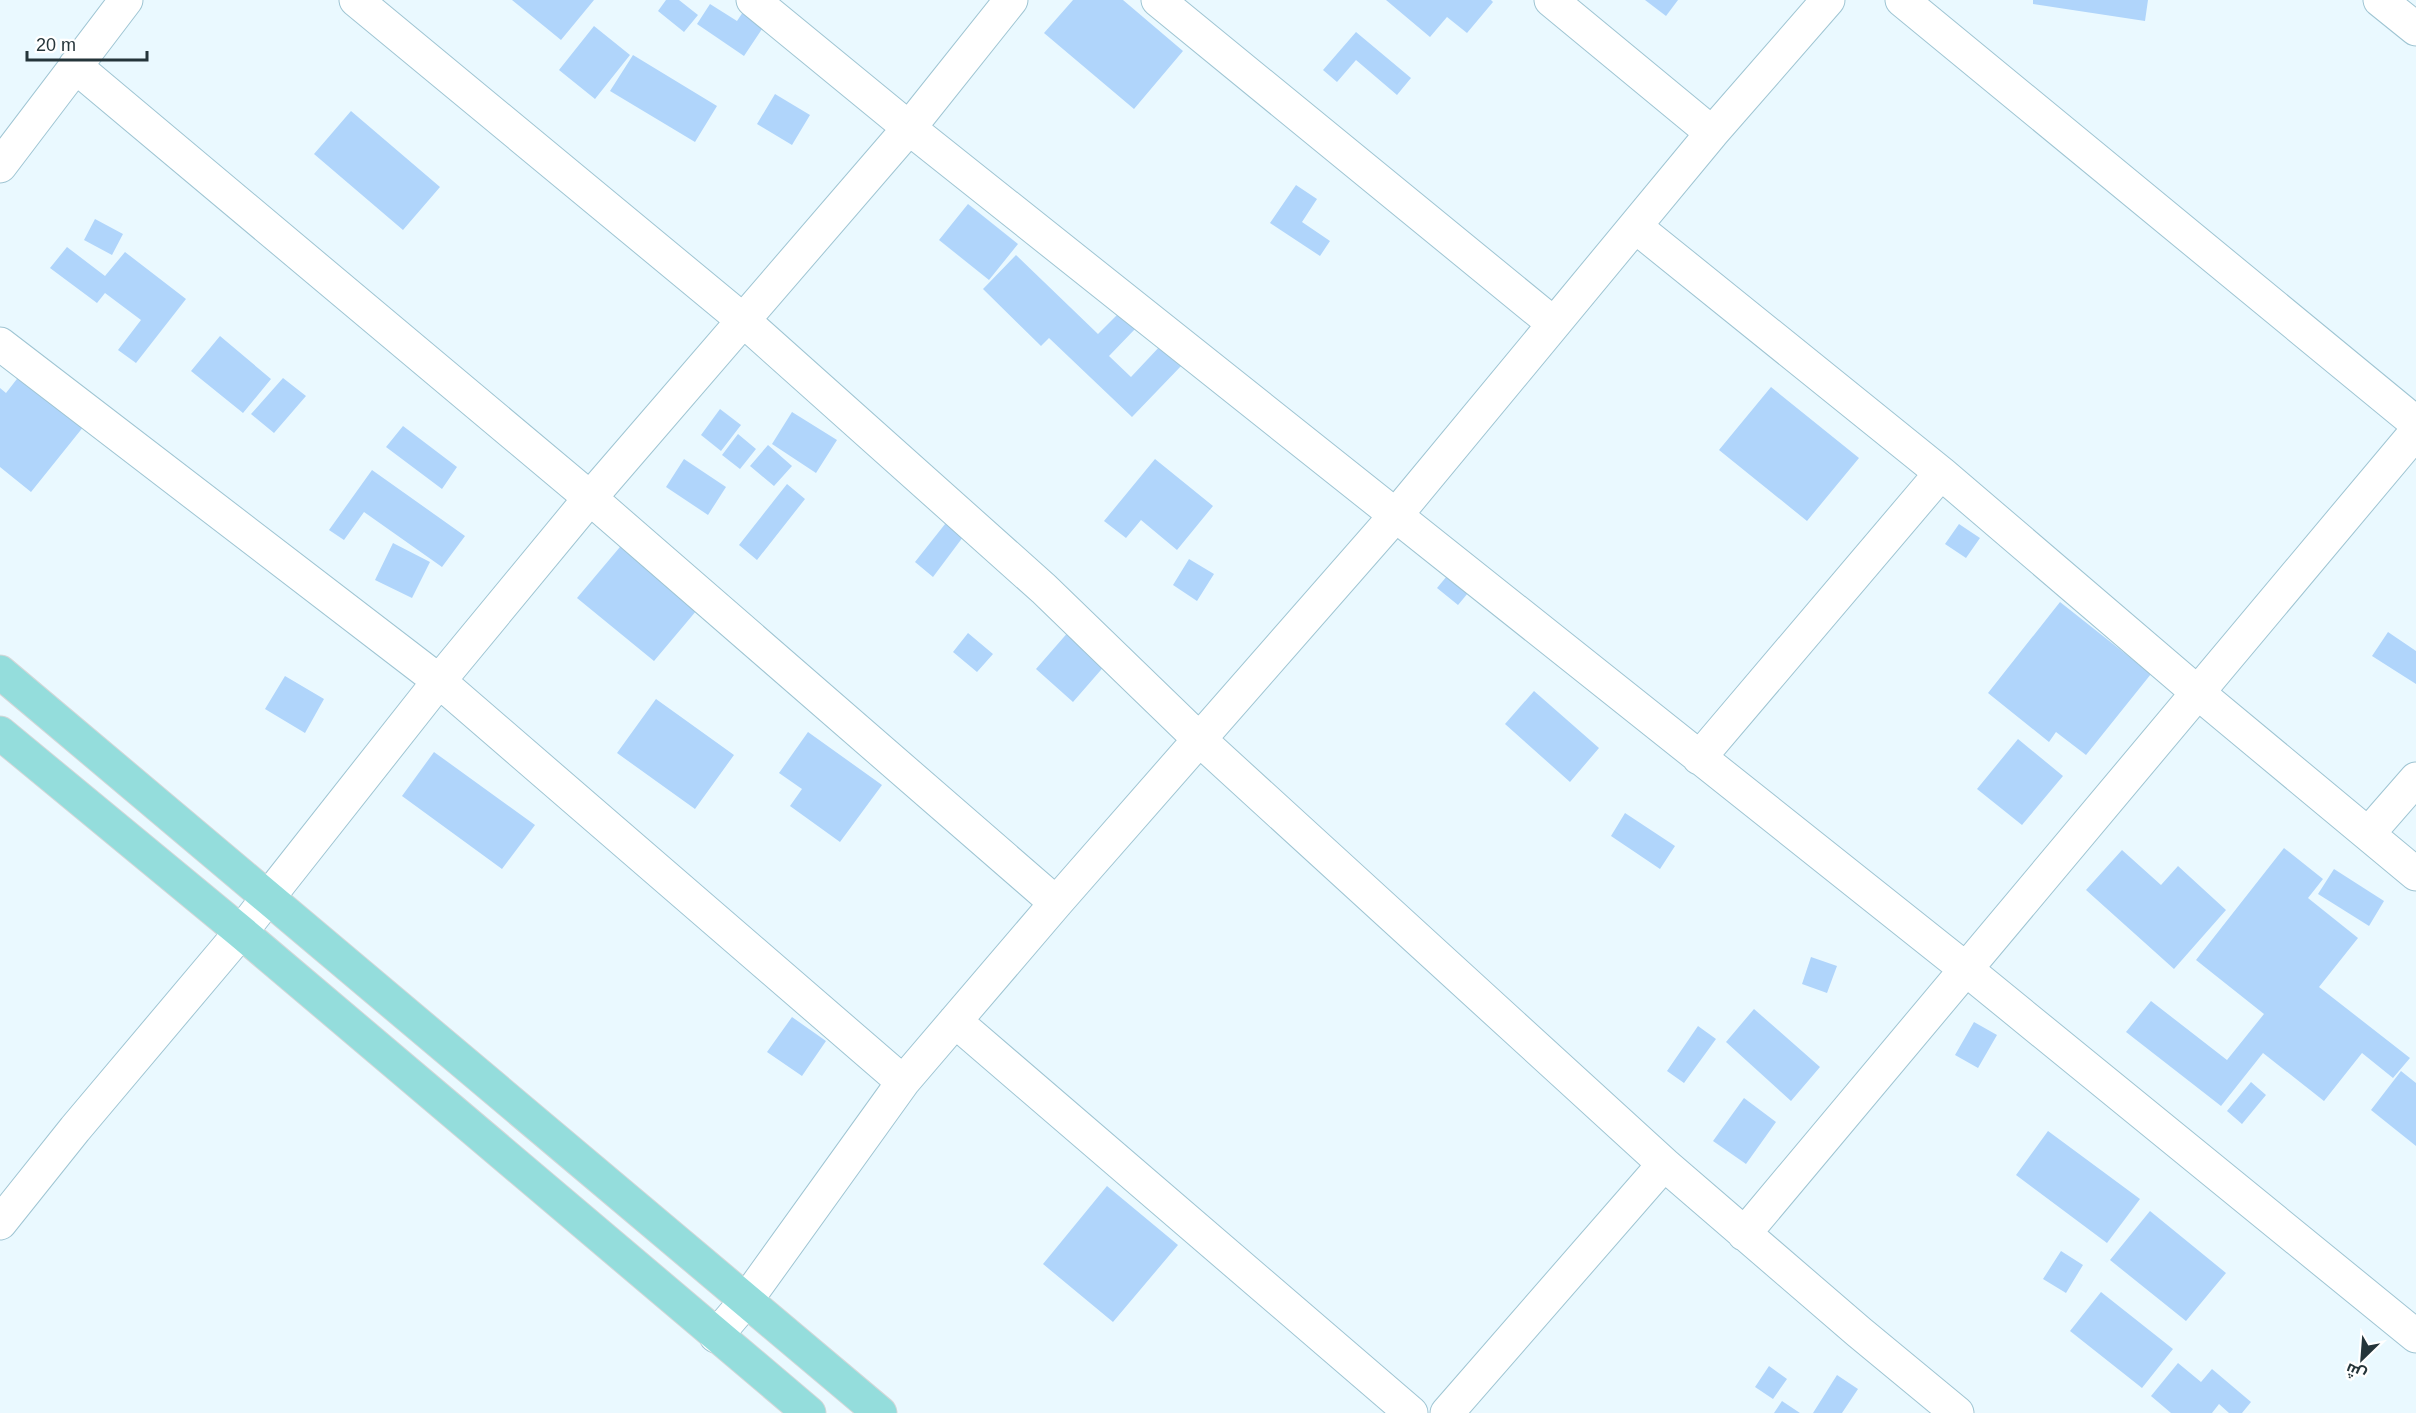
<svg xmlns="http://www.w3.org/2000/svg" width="2416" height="1413" viewBox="0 0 2416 1413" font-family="Arial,Cairo,sans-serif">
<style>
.building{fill:#b0d5fb}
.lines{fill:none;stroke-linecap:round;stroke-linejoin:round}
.street-casing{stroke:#9fc5d3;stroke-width:35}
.primary-casing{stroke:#d3d7d8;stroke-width:35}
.street{stroke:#fff;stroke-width:33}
.primary{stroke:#94dddc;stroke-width:33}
</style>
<rect width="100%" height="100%" fill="#eaf9ff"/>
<!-- building -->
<path class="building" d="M 512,0 L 594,0 L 561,40 Z
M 666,0 L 679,0 L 698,15 L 684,32 L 658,11 Z
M 1073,0 L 1123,0 L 1183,51 L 1134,109 L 1044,33 Z
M 1386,0 L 1491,0 L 1493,2 L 1467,33 L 1447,17 L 1430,37 Z
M 1645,0 L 1678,0 L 1666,16 Z
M 2033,0 L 2148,0 L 2145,21 L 2033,4 Z
M 749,3 L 770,17 L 744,56 L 697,24 L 710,4 L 737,21 Z
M 594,26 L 630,55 L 595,99 L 559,70 Z
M 1356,32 L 1411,78 L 1397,95 L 1356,60 L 1337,82 L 1323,70 Z
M 633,55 L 717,106 L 695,142 L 610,91 Z
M 775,94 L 810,115 L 792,145 L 757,124 Z
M 351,111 L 440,187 L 403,230 L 314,154 Z
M 1296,185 L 1317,199 L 1302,222 L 1330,241 L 1320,256 L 1270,223 Z
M 968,204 L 1018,244 L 989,280 L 939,240 Z
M 95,219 L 123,234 L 112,255 L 84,240 Z
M 67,247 L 105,276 L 125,252 L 186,299 L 136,363 L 118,350 L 141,320 L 105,293 L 97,303 L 50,268 Z
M 1016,255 L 1098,334 L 1120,312 L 1136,328 L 1109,356 L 1131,377 L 1162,344 L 1183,364 L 1132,417 L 1049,338 L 1041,346 L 983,289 Z
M 220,336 L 271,379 L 243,413 L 191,371 Z
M 20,375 L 84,426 L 31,492 L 0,467 L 0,388 L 6,393 Z
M 283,378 L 306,396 L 274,433 L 251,414 Z
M 1771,387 L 1859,458 L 1807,521 L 1719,450 Z
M 720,409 L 741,425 L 721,451 L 701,435 Z
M 792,412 L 837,440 L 816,473 L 772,444 Z
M 403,426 L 457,467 L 442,489 L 386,447 Z
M 738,434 L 756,449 L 740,469 L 722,455 Z
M 768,445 L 792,466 L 774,486 L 750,466 Z
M 684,459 L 726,487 L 708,515 L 666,487 Z
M 1155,459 L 1213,506 L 1177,550 L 1141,520 L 1126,538 L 1104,521 Z
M 372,470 L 465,536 L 442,567 L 364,512 L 344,540 L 329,530 Z
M 787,484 L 805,499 L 757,560 L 739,545 Z
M 949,519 L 966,533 L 933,577 L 915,562 Z
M 1959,524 L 1980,538 L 1966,558 L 1945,544 Z
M 625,541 L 702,604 L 654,661 L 577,598 Z
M 393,543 L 430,562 L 412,598 L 375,580 Z
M 1189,559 L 1214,574 L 1197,601 L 1173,585 Z
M 1452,570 L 1473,587 L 1458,605 L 1437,588 Z
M 2060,602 L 2151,674 L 2086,755 L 2056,732 L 2049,742 L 1988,693 Z
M 1070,630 L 1107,663 L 1073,702 L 1036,669 Z
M 2388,632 L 2416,651 L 2416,684 L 2372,656 Z
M 968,633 L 993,654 L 977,672 L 953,652 Z
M 285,676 L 324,699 L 305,733 L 265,709 Z
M 1534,691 L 1599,748 L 1570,782 L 1505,724 Z
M 656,699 L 734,755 L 695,809 L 617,753 Z
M 808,732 L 882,785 L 840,842 L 790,806 L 802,789 L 779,773 Z
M 2018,739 L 2063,776 L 2022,825 L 1977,789 Z
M 434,752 L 535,825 L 502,869 L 402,796 Z
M 1625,813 L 1675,846 L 1660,869 L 1611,836 Z
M 2284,848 L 2323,879 L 2308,898 L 2358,938 L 2319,987 L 2410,1058 L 2393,1078 L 2362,1053 L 2324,1101 L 2263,1053 L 2221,1106 L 2126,1032 L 2151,1001 L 2227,1060 L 2264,1014 L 2196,960 Z
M 2122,850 L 2161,885 L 2178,866 L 2226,910 L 2174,969 L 2086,890 Z
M 2334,869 L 2384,901 L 2369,926 L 2318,894 Z
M 1811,957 L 1837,966 L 1827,993 L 1802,984 Z
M 1754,1009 L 1820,1067 L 1791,1101 L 1726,1042 Z
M 792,1017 L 826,1041 L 802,1076 L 767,1052 Z
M 1974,1022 L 1997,1035 L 1978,1068 L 1955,1055 Z
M 1698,1026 L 1716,1039 L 1684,1083 L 1667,1071 Z
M 2401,1071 L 2416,1083 L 2416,1146 L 2371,1110 Z
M 2251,1082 L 2266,1095 L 2242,1124 L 2227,1111 Z
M 1744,1098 L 1776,1122 L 1746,1164 L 1713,1141 Z
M 2048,1131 L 2140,1199 L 2107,1243 L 2016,1175 Z
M 1107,1186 L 1178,1245 L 1113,1322 L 1043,1264 Z
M 2150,1211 L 2226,1273 L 2186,1321 L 2110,1260 Z
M 2061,1251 L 2083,1265 L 2066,1293 L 2043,1279 Z
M 2101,1292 L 2173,1349 L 2142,1388 L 2070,1331 Z
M 2178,1363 L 2201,1382 L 2212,1369 L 2251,1402 L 2242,1413 L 2229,1413 L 2219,1404 L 2212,1413 L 2171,1413 L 2151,1396 Z
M 1769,1366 L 1787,1379 L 1773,1399 L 1755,1387 Z
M 1837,1375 L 1858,1389 L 1842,1413 L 1813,1413 Z
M 1782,1401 L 1800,1413 L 1774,1413 Z"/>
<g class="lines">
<!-- street casing -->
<g class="street-casing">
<path id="street" d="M 356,0 L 744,321 L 1044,589 L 1200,740 L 1664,1164 L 1859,1332 L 1957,1413
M 753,0 L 909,128 L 1967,970 L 2416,1336
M 1158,0 L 1554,324
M 1551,0 L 1712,133
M 1902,0 L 2416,423
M 2380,0 L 2416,29
M 75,66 L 590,498 L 1056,903
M 0,166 L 126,0
M 1636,227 L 1941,473 L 2197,692 L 2416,874
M 0,344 L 439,681 L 903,1082
M 1699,758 L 1941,473
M 2368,834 L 2416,779
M 955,1021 L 1411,1413
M 0,1223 L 75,1129 L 241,932 L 439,681 L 590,498 L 909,128 L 1011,0
M 1744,1234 L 2416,432
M 716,1336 L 745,1302 L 903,1082 L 1056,903 L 1396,515 L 1712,133 L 1828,0
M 1447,1413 L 1664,1164"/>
</g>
<!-- primary casing -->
<g class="primary-casing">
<path id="primary" d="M 0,672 L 880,1413
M 0,733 L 241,932 L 809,1413"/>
</g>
<!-- street -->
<use href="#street" class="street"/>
<!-- primary -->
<use href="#primary" class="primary"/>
</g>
<!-- north arrow -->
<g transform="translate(2362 1359) rotate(205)" stroke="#ffffff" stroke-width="4.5" paint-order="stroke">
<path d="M0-4.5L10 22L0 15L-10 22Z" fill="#25353a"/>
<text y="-9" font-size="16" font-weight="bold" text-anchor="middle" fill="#25353a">ش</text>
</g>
<!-- scale -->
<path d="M27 51v9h120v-9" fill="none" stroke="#25353a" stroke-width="3"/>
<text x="36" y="51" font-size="18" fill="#25353a" stroke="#ffffff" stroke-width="4.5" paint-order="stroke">20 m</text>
</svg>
